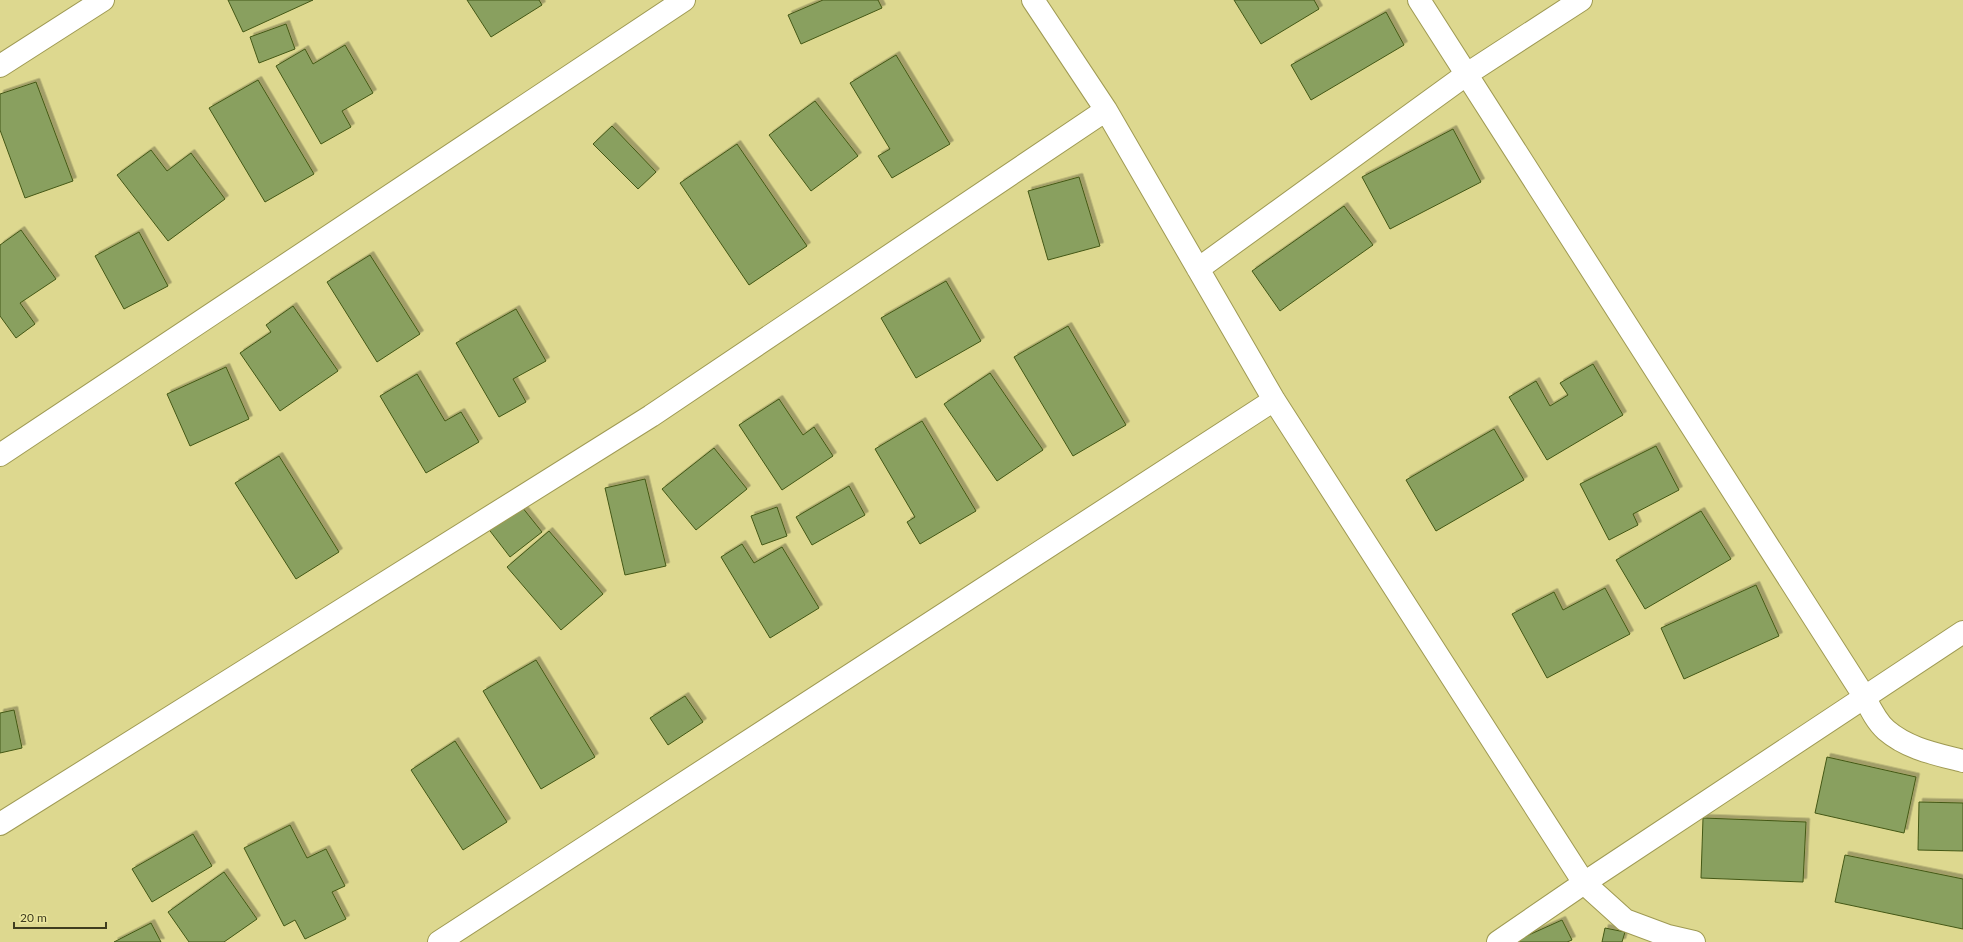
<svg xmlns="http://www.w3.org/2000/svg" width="1963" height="942" viewBox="0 0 1963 942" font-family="Lato,sans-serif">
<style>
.building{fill:#89a05f;stroke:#445816;filter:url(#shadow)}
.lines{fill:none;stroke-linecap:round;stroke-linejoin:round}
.street-casing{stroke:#9f9a53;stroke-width:24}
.street{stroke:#fff;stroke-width:22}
</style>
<defs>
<filter id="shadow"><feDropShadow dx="3.5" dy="-3.5" stdDeviation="0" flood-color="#0004"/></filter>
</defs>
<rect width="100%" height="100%" fill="#ddd88f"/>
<!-- building -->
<path class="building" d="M 228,0 L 313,0 L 243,32 Z
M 467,0 L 539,0 L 542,5 L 491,37 Z
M 823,0 L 878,0 L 882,8 L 801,44 L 788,15 Z
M 1234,0 L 1314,0 L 1319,9 L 1261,44 Z
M 1386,12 L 1404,45 L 1311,100 L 1291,65 Z
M 286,24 L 295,49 L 259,63 L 250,37 Z
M 345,45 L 373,93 L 342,111 L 351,127 L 321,144 L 276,66 L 305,49 L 313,64 Z
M 896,55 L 950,144 L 892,178 L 878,156 L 890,149 L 850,83 Z
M 258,80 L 314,174 L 265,202 L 209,108 Z
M 36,82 L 73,181 L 25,198 L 0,130 L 0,94 Z
M 815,101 L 858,156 L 811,191 L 769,135 Z
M 612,126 L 656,172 L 638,189 L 593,144 Z
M 1453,129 L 1481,182 L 1390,229 L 1362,177 Z
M 737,144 L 807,246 L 749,285 L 680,183 Z
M 151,150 L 167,171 L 191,153 L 225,199 L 168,241 L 117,175 Z
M 1079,177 L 1100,246 L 1048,260 L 1028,191 Z
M 1344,206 L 1373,245 L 1280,311 L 1252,271 Z
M 21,230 L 56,279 L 20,303 L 35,324 L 16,338 L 0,316 L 0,245 Z
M 139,232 L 168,286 L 124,309 L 95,256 Z
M 370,255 L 420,334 L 377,362 L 327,282 Z
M 946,281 L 981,341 L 916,378 L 881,318 Z
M 293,306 L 338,371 L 280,411 L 240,353 L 271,332 L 266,325 Z
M 516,309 L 546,361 L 513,379 L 526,402 L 499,417 L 456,343 Z
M 1068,326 L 1126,425 L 1073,456 L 1014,357 Z
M 1593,364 L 1623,415 L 1547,460 L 1509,397 L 1536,381 L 1550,406 L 1568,395 L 1560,383 Z
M 226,367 L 249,419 L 190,446 L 167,394 Z
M 990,373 L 1043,450 L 997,481 L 944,404 Z
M 417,374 L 445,421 L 461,412 L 479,442 L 426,473 L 380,396 Z
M 779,399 L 803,435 L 814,427 L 833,456 L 782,490 L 739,425 Z
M 922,421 L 976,511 L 920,544 L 907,522 L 915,517 L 875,449 Z
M 1494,429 L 1524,480 L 1436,531 L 1406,480 Z
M 1656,446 L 1679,490 L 1633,514 L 1638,525 L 1609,540 L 1580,484 Z
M 714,448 L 747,489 L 696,530 L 662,489 Z
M 279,456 L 339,552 L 296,579 L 235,483 Z
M 645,479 L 666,566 L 625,575 L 605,488 Z
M 849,486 L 865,515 L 812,545 L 796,517 Z
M 518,502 L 542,532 L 510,557 L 487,527 Z
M 777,507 L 787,536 L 762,545 L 751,516 Z
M 1701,511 L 1731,559 L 1645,609 L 1616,560 Z
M 549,531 L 603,594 L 561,630 L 507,567 Z
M 742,544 L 754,563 L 782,547 L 819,608 L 770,638 L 721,557 Z
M 1756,585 L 1779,636 L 1684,679 L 1661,628 Z
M 1605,588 L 1630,634 L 1547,678 L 1512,614 L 1554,592 L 1563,610 Z
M 536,660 L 595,757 L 541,789 L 483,691 Z
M 685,696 L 703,722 L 668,745 L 650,718 Z
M 14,710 L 22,748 L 0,753 L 0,713 Z
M 455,741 L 507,822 L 463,850 L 411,770 Z
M 1827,757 L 1916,777 L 1904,833 L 1815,813 Z
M 1919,802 L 1963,803 L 1963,851 L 1918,850 Z
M 1703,818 L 1806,822 L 1803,882 L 1701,878 Z
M 290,825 L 307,858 L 326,849 L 345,886 L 332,892 L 346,919 L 305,939 L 295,920 L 284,926 L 244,848 Z
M 193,834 L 212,866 L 152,902 L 132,869 Z
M 1845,855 L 1963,879 L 1963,929 L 1835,902 Z
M 224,872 L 257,919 L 224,942 L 189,942 L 168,912 Z
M 1562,920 L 1572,940 L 1567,942 L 1513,942 Z
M 151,923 L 161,942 L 114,942 Z
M 1605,928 L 1625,932 L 1622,942 L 1602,942 Z"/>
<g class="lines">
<!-- street casing -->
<g class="street-casing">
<path id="street" d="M 1033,0 L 1106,110 L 1274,400 L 1584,883 L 1625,920 L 1668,936 L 1694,942
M 1419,0 L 1864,696 C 1870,708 1876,721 1886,730 C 1908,749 1936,754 1963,761
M 0,66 L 103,0
M 1198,269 L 1467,74 L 1581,0
M 0,455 L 684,0
M 0,824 L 651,416 L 1106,110
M 439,942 L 1274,400
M 1498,942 L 1584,883 L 1963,632"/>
</g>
<!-- street -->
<use href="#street" class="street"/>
</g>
<!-- scale -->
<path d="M14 922v6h92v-6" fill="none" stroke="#3f3d1f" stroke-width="2"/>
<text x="20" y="922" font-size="12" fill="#3f3d1f" stroke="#eae59c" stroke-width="3" paint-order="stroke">20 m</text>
</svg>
